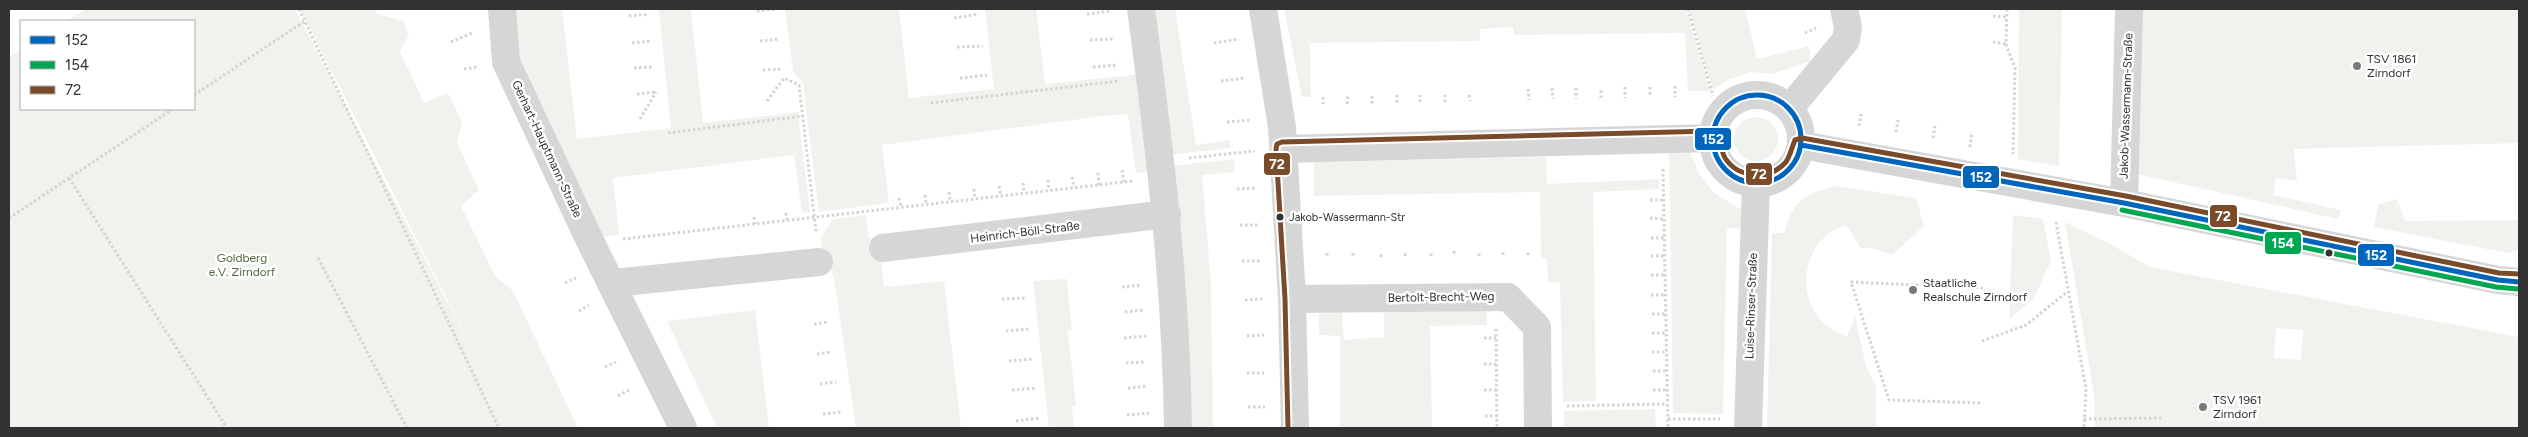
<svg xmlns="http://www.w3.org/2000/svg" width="2528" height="437" viewBox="0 0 2528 437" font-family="Figtree,sans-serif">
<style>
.green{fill:#f0f3ed;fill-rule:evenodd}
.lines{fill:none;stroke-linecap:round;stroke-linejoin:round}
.path{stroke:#d4d4d4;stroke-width:3;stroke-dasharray:2.5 2.5;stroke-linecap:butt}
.minor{stroke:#d6d6d6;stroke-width:28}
.bus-1-casing{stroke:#fff;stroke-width:9}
.bus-2-casing{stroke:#fff;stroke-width:9}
.bus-3-casing{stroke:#fff;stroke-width:9}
.bus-1{stroke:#0065bd;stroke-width:5}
.bus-2{stroke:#00a651;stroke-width:5}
.bus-3{stroke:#7a4b2a;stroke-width:5}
.poi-dot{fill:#7a7a7a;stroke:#fff;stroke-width:2}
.bus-dot{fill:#323232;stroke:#fff;stroke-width:2}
.labels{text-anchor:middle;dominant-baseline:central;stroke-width:5;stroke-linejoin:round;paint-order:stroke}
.bus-label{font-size:11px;fill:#323232;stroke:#fff;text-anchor:start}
.poi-label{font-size:12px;fill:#323232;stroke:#fff;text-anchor:start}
.street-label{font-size:12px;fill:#323232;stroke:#fff}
.park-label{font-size:12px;fill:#526944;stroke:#fff}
.line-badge{stroke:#fff;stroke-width:2}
.badge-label{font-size:14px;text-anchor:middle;font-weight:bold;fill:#fff}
</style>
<rect width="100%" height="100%" fill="#fff"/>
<!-- green -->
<path class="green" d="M 86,9 L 295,9 L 485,374 L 300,9 L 374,9 L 377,14 L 403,21 L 409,35 L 400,51 L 424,103 L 448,93 L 462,122 L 457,143 L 479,190 L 461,206 L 495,276 L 513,291 L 578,428 L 9,428 L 9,57 L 21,49 L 21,109 L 194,109 L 194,21 L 66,21 Z
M 511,9 L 562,9 L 577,139 L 671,128 L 659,9 L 691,9 L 703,123 L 798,112 L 810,212 L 802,213 L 794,155 L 613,178 L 619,235 L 601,237 L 516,59 Z
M 785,9 L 899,9 L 909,98 L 994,89 L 985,9 L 1036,9 L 1045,84 L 1142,74 L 1155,171 L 1136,173 L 1128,114 L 1103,116 L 882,145 L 889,203 L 819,212 L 803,84 L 793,71 Z
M 1148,9 L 1175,9 L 1196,145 L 1230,140 L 1231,148 L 1168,155 Z
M 1284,9 L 1686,9 L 1710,91 L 1688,91 L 1685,33 L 1514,35 L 1513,27 L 1480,29 L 1480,41 L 1310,43 L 1311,97 L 1302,97 Z
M 1689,9 L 1745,9 L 1757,59 L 1809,46 L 1811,61 L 1772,74 L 1751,72 L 1728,80 L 1713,90 Z
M 2019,9 L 2062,9 L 2059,166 L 2018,159 Z
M 2141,9 L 2519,9 L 2519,143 L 2294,149 L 2297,181 L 2276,178 L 2273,195 L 2341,210 L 2338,219 L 2137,174 Z
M1734 139a22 22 0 1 1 44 0a22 22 0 1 1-44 0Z
M 1690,151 L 1699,174 L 1714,193 L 1742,210 L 1741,229 L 1727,228 L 1723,414 L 1673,413 L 1669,152 Z
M 1546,157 L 1547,184 L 1659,179 L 1659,189 L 1593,192 L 1596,401 L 1563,402 L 1560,282 L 1548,283 L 1547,259 L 1541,259 L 1540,192 L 1314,196 L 1314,162 Z
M 1234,159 L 1235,172 L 1202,175 L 1211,284 L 1213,428 L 1187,428 L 1170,166 Z
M 1836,186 L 1916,198 L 1924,226 L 1892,255 L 1872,248 L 1861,248 L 1846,225 C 1809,235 1795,283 1816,314 C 1823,325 1835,332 1847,337 L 1855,316 L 1866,366 L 1876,386 L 1876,428 L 1767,428 L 1772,233 L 1784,233 C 1793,200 1804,194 1836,186 Z
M 2397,199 L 2405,221 L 2519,220 L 2519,250 L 2508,253 L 2374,227 L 2378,205 Z
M 866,215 L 869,238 L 879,238 L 884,287 L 944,281 L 961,428 L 856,428 L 834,278 L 821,244 L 821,237 L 833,219 Z
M 2013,215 L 2043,219 L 2051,261 L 2034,298 L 2009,320 Z
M 2065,222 L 2112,245 L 2150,267 L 2519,337 L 2519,428 L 2095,428 L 2094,395 ZM 2276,328 L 2303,330 L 2301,360 L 2274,358 Z
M 1067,279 L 1072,330 L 1068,331 L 1076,406 L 1072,407 L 1074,428 L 1049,428 L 1033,281 Z
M 755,310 L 769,428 L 717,428 L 667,321 Z
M 1487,310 L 1487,325 L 1430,326 L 1432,428 L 1340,428 L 1340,336 L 1319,335 L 1319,314 L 1342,313 L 1344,340 L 1384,337 L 1384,312 Z
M 1655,409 L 1656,427 L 1564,428 L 1564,411 Z"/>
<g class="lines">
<!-- path -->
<path class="path" d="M 299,9 L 499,428
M 1688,9 L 1713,96
M 2007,9 L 2006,44 L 2015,68 L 2013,154
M 757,11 L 776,9
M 1087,14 L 1112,11
M 629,16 L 648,14
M 1993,16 L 2007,17
M 954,18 L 979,14
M 1805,33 L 1816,28
M 1090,40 L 1114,39
M 760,41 L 779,39
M 451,42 L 474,32
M 1993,42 L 2006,44
M 632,43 L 651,41
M 1214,43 L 1239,39
M 957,47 L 983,46
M 1093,67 L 1118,65
M 634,68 L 653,67
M 464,69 L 478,67
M 763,70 L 783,69
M 960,78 L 987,75
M 1221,81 L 1245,78
M 1675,86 L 1675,97
M 1625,87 L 1625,98
M 1650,87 L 1650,97
M 1552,88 L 1553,99
M 1576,88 L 1576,99
M 1528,89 L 1529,100
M 637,94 L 656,92
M 194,95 L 305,21
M 1397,95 L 1397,103
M 1469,95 L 1470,101
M 1372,96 L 1372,104
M 1323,97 L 1323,104
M 1601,98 L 1601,88
M 767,101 L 784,78 L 799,85 L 816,232
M 1420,102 L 1420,95
M 1445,102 L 1445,95
M 931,103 L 1120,81
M 1347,104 L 1348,96
M 640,119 L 656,92
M 1227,122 L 1251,120
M 1859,126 L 1861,114
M 1896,132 L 1898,120
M 668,133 L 802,116
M 1933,138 L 1935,126
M 1970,147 L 1972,132
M 1189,158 L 1255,151
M 1663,169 L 1668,428
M 1122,170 L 1124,182
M 1098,173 L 1099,185
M 1072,177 L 1074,187
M 69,178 L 227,428
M 1048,180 L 1049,190
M 1023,183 L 1024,193
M 999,186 L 1001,196
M 974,189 L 975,199
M 1237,189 L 1256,188
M 949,192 L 950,201
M 925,195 L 926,204
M 899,198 L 901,207
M 1650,200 L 1664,200
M 786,213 L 787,220
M 754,217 L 755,224
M 9,218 L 173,109
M 1650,218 L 1664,219
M 2056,222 L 2086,389 L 2084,428
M 1240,225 L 1259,225
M 1651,238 L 1664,238
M 623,239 L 1133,181
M 1454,251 L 1455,256
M 1327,253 L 1327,257
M 1353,253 L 1353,257
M 1503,255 L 1503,250
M 1528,255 L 1528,250
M 1405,256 L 1406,251
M 1431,256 L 1431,251
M 1479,256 L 1479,251
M 1651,256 L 1664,256
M 1381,257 L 1381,252
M 318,258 L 407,428
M 1242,261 L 1261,261
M 1651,275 L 1665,275
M 565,283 L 576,278
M 1122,287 L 1142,285
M 1651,295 L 1665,295
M 1002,299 L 1027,298
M 1245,300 L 1262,299
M 579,311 L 589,305
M 1125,312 L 1144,310
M 1652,314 L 1665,314
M 814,324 L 828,322
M 1496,329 L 1497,428
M 1006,331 L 1030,329
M 1652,333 L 1666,333
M 1247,336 L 1264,335
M 1124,338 L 1146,336
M 1484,338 L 1496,338
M 1982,341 L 2026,325 L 2067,292
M 1652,352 L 1666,352
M 817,354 L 832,352
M 1009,361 L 1033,359
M 1126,363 L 1145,362
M 1484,364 L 1496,364
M 605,367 L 616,362
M 1653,371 L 1667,371
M 1247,373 L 1264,373
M 820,384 L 836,382
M 1128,388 L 1148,386
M 1012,390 L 1037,388
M 1484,390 L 1496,390
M 1653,390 L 1667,390
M 618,396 L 631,389
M 1980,403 L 1889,400 L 1851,282 L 1983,288
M 1567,406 L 1667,404
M 1248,407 L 1265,407
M 823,414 L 841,412
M 1127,415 L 1149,413
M 1485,416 L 1497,416
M 1668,419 L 1720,419
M 2084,419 L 2163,418
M 1016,421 L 1040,418"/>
<!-- minor -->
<path class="minor" d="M 502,9 L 506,62 L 591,243 L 683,428
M 1141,9 C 1160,150 1176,285 1178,428
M 1263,9 L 1282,127 L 1292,299 L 1295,428
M1713 139a44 44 0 1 1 88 0a44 44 0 1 1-88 0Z
M 1789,109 L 1846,40 L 1848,27 L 1844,9
M 1801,145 L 2124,203 L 2498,280 L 2519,282
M 1283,149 L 1712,138
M 2124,203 L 2129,9
M 883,248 L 1167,214
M 613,283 L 819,262
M 1292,299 L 1508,297 L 1537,327 L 1538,428
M 1748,428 L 1756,184"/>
<!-- bus-1 casing -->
<g class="bus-1-casing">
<path id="bus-1" d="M1713 139a44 44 0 1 1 88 0a44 44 0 1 1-88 0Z
M 1801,145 L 2124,203 L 2498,280 L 2519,282"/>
</g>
<!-- bus-2 casing -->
<g class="bus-2-casing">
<path id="bus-2" d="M 2122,210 L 2496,287 L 2518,289"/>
</g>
<!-- bus-3 casing -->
<g class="bus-3-casing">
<path id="bus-3" d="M 1288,428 L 1285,299 L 1276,149 L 1277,144 L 1282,142 L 1713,131 L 1719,135 C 1721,142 1721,151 1725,158 C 1738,178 1769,181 1786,162 C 1790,156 1792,147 1795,140 L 1802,138 L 2126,196 L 2499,273 L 2519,274"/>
</g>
<!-- bus-1 -->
<use href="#bus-1" class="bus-1"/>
<!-- bus-2 -->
<use href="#bus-2" class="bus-2"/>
<!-- bus-3 -->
<use href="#bus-3" class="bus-3"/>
</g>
<!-- markers -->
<g class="poi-dot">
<circle cx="2357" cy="66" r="5"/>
<circle cx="1913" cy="290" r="5"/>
<circle cx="2203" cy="407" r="5"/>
</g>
<g class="bus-dot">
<circle cx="1280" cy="217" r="4.5"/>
<circle cx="2329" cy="253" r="4.5"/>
</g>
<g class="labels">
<!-- bus labels -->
<g class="bus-label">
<text x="1289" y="217">Jakob-Wassermann-Str</text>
</g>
<!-- poi labels -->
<g class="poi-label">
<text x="2367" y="59">TSV 1861<tspan x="2367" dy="14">Zirndorf</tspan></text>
<text x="1923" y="283">Staatliche<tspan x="1923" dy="14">Realschule Zirndorf</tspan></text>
<text x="2213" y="400">TSV 1961<tspan x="2213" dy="14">Zirndorf</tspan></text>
</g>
<!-- street labels -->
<g class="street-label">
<text transform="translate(2126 106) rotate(-88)">Jakob-Wassermann-Straße</text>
<text transform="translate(547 149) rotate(65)">Gerhart-Hauptmann-Straße</text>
<text transform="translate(1025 232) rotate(-7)">Heinrich-Böll-Straße</text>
<text transform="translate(1441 297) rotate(-1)">Bertolt-Brecht-Weg</text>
<text transform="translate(1751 306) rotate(-88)">Luise-Rinser-Straße</text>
</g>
<!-- park labels -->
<g class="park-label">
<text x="242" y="258">Goldberg<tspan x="242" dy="14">e.V. Zirndorf</tspan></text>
</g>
</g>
<g class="line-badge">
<rect x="1694" y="127" width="38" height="24" rx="5" fill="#0065bd"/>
<rect x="1263" y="152" width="28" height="24" rx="5" fill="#7a4b2a"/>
<rect x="1745" y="162" width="28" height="24" rx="5" fill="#7a4b2a"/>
<rect x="1962" y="165" width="38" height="24" rx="5" fill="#0065bd"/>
<rect x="2209" y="204" width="29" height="24" rx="5" fill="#7a4b2a"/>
<rect x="2264" y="231" width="38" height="24" rx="5" fill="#00a651"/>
<rect x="2357" y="243" width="38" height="24" rx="5" fill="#0065bd"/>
</g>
<g class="badge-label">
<text x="1713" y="144">152</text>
<text x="1277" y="169">72</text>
<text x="1759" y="179">72</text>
<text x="1981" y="182">152</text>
<text x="2223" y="221">72</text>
<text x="2283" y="248">154</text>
<text x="2376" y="260">152</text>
</g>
<!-- border -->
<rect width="2528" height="437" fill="none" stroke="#323232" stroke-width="20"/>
<!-- legend -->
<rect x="20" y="20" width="175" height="90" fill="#ffffff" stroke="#adadad"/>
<rect x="30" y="36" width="25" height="8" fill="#0065bd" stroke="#adadad"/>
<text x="65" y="45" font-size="15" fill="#323232">152</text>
<rect x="30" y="61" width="25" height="8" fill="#00a651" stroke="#adadad"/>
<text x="65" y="70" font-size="15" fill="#323232">154</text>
<rect x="30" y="86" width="25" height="8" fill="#7a4b2a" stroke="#adadad"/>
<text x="65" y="95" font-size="15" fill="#323232">72</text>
</svg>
